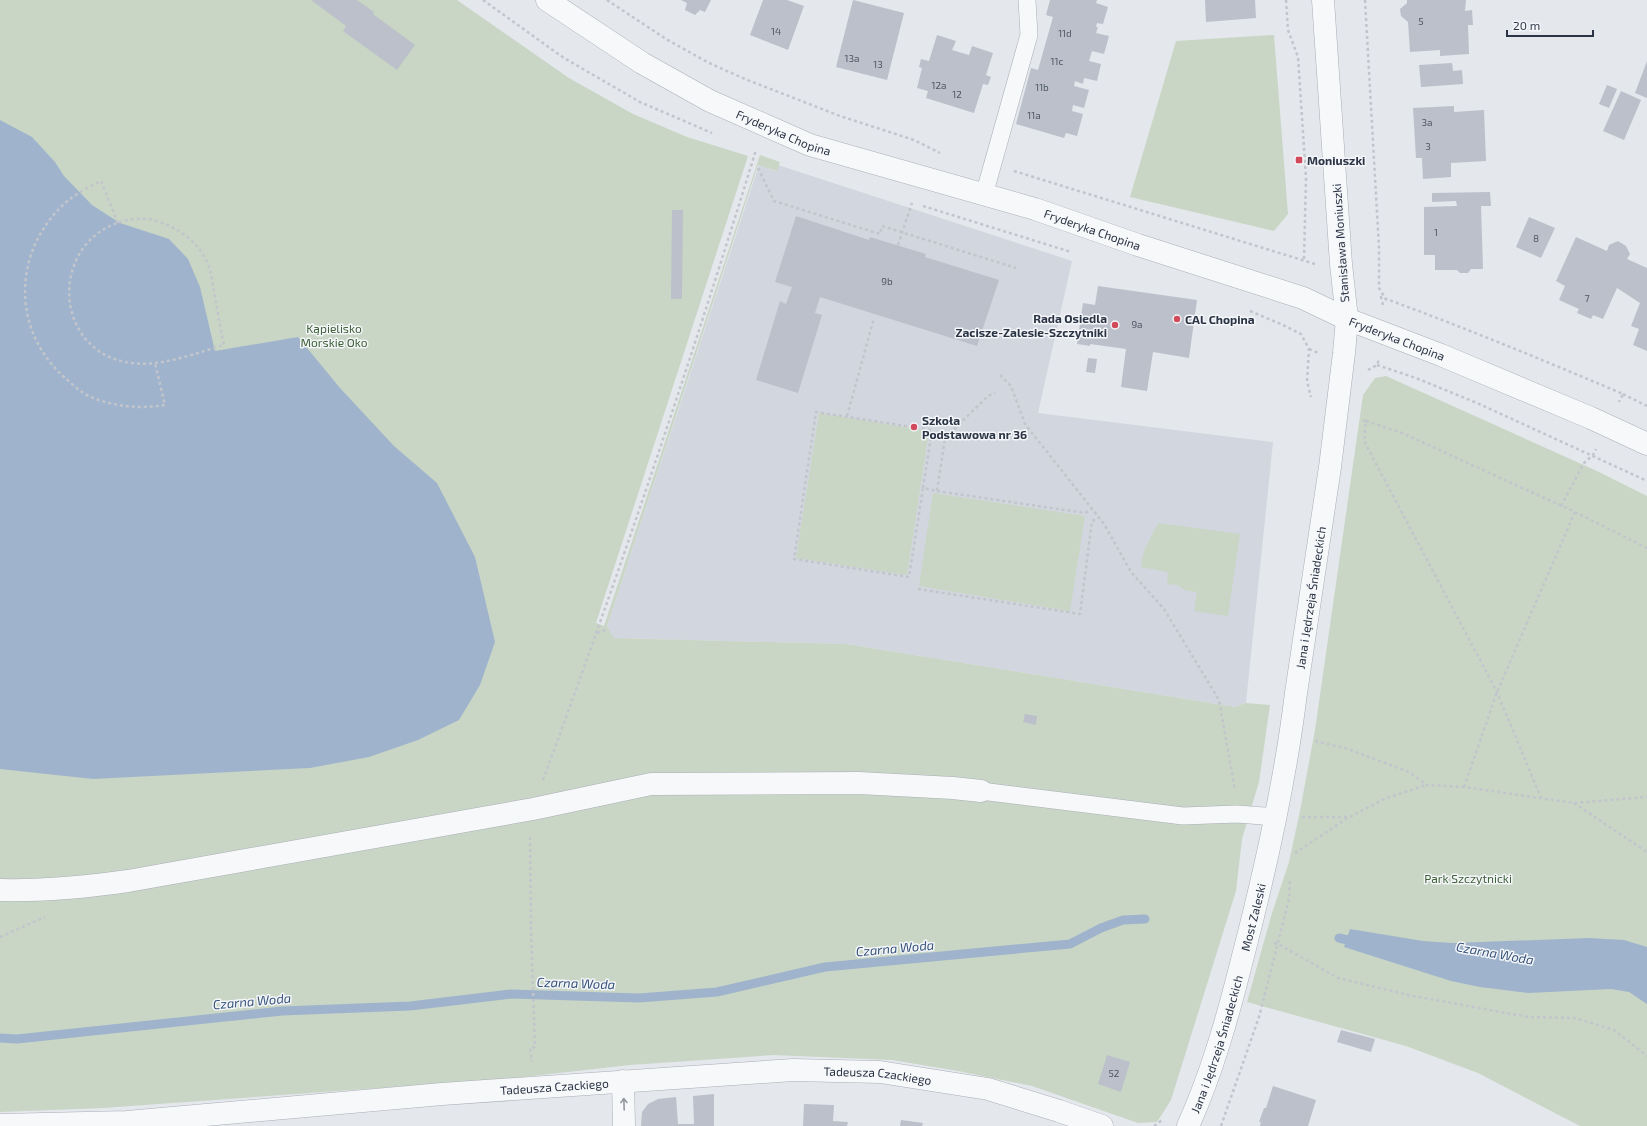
<svg xmlns="http://www.w3.org/2000/svg" width="1647" height="1126" viewBox="0 0 1647 1126" font-family="'Exo 2',sans-serif">
<style>
.built{fill:#d2d6de}
.green{fill:#c9d6c5}
.water{fill:#9fb4cc}
.lines{fill:none;stroke-linecap:round;stroke-linejoin:round}
.stream{stroke:#9fb4cc;stroke-width:9}
.building{fill:#bbc0ca}
.service-casing{stroke:#a9aeb7;stroke-width:18}
.pedestrian-casing{stroke:#a9aeb7;stroke-width:23}
.minor-casing{stroke:#a9aeb7;stroke-width:23}
.tertiary-casing{stroke:#a9aeb7;stroke-width:23}
.path{stroke:#c2c5cb;stroke-width:2.5;stroke-dasharray:3 3;stroke-linecap:butt}
.service{stroke:#f7f8fa;stroke-width:17}
.pedestrian{stroke:#f7f8fa;stroke-width:22}
.minor{stroke:#f7f8fa;stroke-width:22}
.tertiary{stroke:#f7f8fa;stroke-width:22}
.oneway{stroke:#9196a0}
.poi-dot{fill:#d1495b;stroke:#f4f6f9;stroke-width:1.5}
.labels{text-anchor:middle;dominant-baseline:central;stroke-width:3;stroke-linejoin:round;paint-order:stroke}
.number-label{font-size:10px;fill:#4f5766}
.street-label{font-size:12px;fill:#2b3445;stroke:#f4f6f9}
.poi-label{font-size:12px;font-weight:bold;fill:#2b3445;stroke:#f4f6f9;text-anchor:start}
.park-label{font-size:12px;fill:#3f6138;stroke:#f4f6f9}
.water-label{font-size:13px;font-style:italic;fill:#34527a;stroke:#f4f6f9}
</style>
<rect width="100%" height="100%" fill="#e4e7ec"/>
<!-- built -->
<path class="built" d="M 759,165 L 776,171 L 778,165 L 1072,261 L 1038,413 L 1273,442 L 1246,703 L 1235,707 L 846,644 L 614,638 L 607,626 Z"/>
<!-- green -->
<path class="green" d="M 0,0 L 457,0 L 569,78 L 633,114 L 687,137 L 748,156 L 596,623 L 604,626 L 760,155 L 780,162 L 777,171 L 758,165 L 607,626 L 614,638 L 846,644 L 1235,707 L 1246,703 L 1270,705 L 1259,782 L 1242,839 L 1236,891 L 1171,1100 L 1157,1122 L 1138,1123 L 1032,1086 L 958,1071 L 892,1060 L 773,1055 L 630,1065 L 505,1079 L 103,1108 L 0,1112 Z
M 1274,35 L 1288,214 L 1274,231 L 1130,197 L 1176,41 Z
M 1386,376 L 1597,471 L 1647,496 L 1647,1126 L 1580,1126 L 1478,1073 L 1406,1046 L 1247,1002 L 1272,913 L 1289,862 L 1300,811 L 1315,730 L 1363,395 L 1375,378 Z
M 819,413 L 929,431 L 907,575 L 796,558 Z
M 933,493 L 1085,516 L 1070,611 L 919,586 Z
M 1158,523 L 1240,534 L 1228,616 L 1194,611 L 1197,592 L 1184,590 L 1178,585 L 1167,584 L 1168,572 L 1141,567 L 1144,551 Z"/>
<!-- water -->
<path class="water" d="M 0,120 L 32,137 L 55,162 L 64,176 L 92,205 L 120,223 L 169,239 L 188,259 L 200,287 L 215,351 L 298,337 L 340,388 L 394,446 L 437,483 L 475,557 L 495,642 L 480,685 L 459,720 L 418,740 L 369,757 L 310,768 L 93,779 L 0,769 Z
M 1350,929 L 1423,941 L 1453,943 L 1589,938 L 1624,940 L 1647,947 L 1647,1004 L 1629,992 L 1611,989 L 1528,993 L 1480,987 L 1451,981 L 1344,947 Z"/>
<g class="lines">
<!-- stream -->
<path class="stream" d="M 1339,938 L 1357,942
M 0,1038 L 17,1039 L 282,1011 L 410,1006 L 511,994 L 639,998 L 717,992 L 825,967 L 1070,944 L 1101,928 L 1123,920 L 1145,919"/>
</g>
<!-- building -->
<path class="building" d="M 311,0 L 357,0 L 374,12 L 373,14 L 415,45 L 397,70 L 343,31 L 346,26 Z
M 681,0 L 711,0 L 705,12 L 700,10 L 695,15 L 685,10 L 687,3 Z
M 763,0 L 787,0 L 804,6 L 788,50 L 750,35 Z
M 853,0 L 904,13 L 887,80 L 836,67 Z
M 1050,0 L 1097,0 L 1096,3 L 1108,7 L 1103,24 L 1097,23 L 1096,27 L 1098,27 L 1096,33 L 1109,36 L 1104,54 L 1092,51 L 1089,61 L 1101,64 L 1097,81 L 1084,78 L 1083,84 L 1075,81 L 1074,86 L 1089,90 L 1084,108 L 1073,105 L 1072,111 L 1083,114 L 1077,136 L 1066,133 L 1064,138 L 1016,124 L 1031,68 L 1038,70 L 1053,17 L 1046,15 Z
M 1205,0 L 1255,0 L 1256,18 L 1206,22 Z
M 1407,0 L 1466,0 L 1465,11 L 1472,10 L 1473,25 L 1468,25 L 1469,54 L 1440,56 L 1440,50 L 1410,52 L 1408,22 L 1401,16 L 1400,9 L 1407,3 Z
M 937,35 L 956,41 L 952,50 L 969,55 L 972,46 L 993,53 L 986,75 L 991,77 L 988,85 L 983,84 L 974,113 L 926,98 L 928,91 L 917,88 L 922,68 L 919,67 L 921,59 L 929,61 Z
M 1647,61 L 1647,98 L 1635,93 Z
M 1452,63 L 1453,71 L 1462,70 L 1463,84 L 1421,87 L 1419,65 Z
M 1607,85 L 1617,89 L 1609,108 L 1599,104 Z
M 1621,91 L 1641,100 L 1624,140 L 1603,131 Z
M 1454,106 L 1454,112 L 1484,110 L 1486,161 L 1451,163 L 1451,177 L 1423,179 L 1422,158 L 1416,158 L 1413,108 Z
M 1490,192 L 1491,206 L 1481,206 L 1483,269 L 1471,269 L 1468,273 L 1460,273 L 1457,270 L 1435,270 L 1435,255 L 1424,255 L 1424,207 L 1457,206 L 1456,201 L 1432,202 L 1432,193 Z
M 672,210 L 683,210 L 682,299 L 671,299 Z
M 796,216 L 869,240 L 870,237 L 926,254 L 925,257 L 999,280 L 977,346 L 820,297 L 815,313 L 822,315 L 798,393 L 756,380 L 780,301 L 786,304 L 792,287 L 775,282 Z
M 1529,217 L 1555,228 L 1541,258 L 1516,247 Z
M 1576,237 L 1607,251 L 1609,245 L 1618,241 L 1626,246 L 1630,254 L 1627,259 L 1647,268 L 1647,351 L 1633,345 L 1639,329 L 1631,326 L 1640,303 L 1617,288 L 1603,319 L 1593,315 L 1591,319 L 1577,313 L 1579,309 L 1559,300 L 1565,286 L 1556,281 Z
M 1098,286 L 1197,300 L 1189,358 L 1153,352 L 1147,391 L 1121,387 L 1126,349 L 1090,344 L 1090,346 L 1077,344 L 1083,303 L 1095,305 Z
M 1088,358 L 1097,359 L 1095,373 L 1086,372 Z
M 1025,714 L 1037,716 L 1036,725 L 1023,722 Z
M 1341,1030 L 1375,1039 L 1371,1052 L 1337,1042 Z
M 1107,1055 L 1130,1062 L 1121,1092 L 1098,1084 Z
M 1273,1086 L 1316,1100 L 1308,1126 L 1260,1126 L 1261,1122 L 1259,1122 L 1264,1108 L 1266,1108 Z
M 714,1094 L 714,1126 L 641,1126 L 642,1112 L 648,1104 L 658,1099 L 676,1097 L 678,1124 L 694,1124 L 693,1096 Z
M 804,1104 L 834,1105 L 833,1121 L 848,1122 L 847,1126 L 803,1126 Z
M 901,1120 L 923,1123 L 922,1126 L 900,1126 Z"/>
<g class="lines">
<!-- service casing -->
<g class="service-casing">
<path id="service" d="M 984,195 L 1029,35 L 1027,0
M 981,791 L 1183,816 L 1237,814 L 1277,817"/>
</g>
<!-- pedestrian casing -->
<g class="pedestrian-casing">
<path id="pedestrian" d="M 0,890 C 42,891 86,887 128,881 L 533,809 L 651,784 L 859,783 L 953,788 L 981,791"/>
</g>
<!-- minor casing -->
<g class="minor-casing">
<g id="minor">
<path id="s1" d="M 547,0 L 642,63 L 710,101 L 810,145 L 1035,209 L 1138,245 L 1303,298 L 1347,319 L 1441,355 L 1591,418 L 1647,444"/>
<path d="M 623,1081 L 624,1126"/>
<path id="s2" d="M 0,1125 L 127,1122 L 442,1094 L 793,1070 L 880,1072 L 988,1089 L 1059,1111 L 1102,1126"/>
</g>
</g>
<!-- tertiary casing -->
<g class="tertiary-casing">
<g id="tertiary">
<path id="s3" d="M 1188,1126 C 1212,1073 1228,1016 1242,960 C 1265,872 1285,784 1296,693 L 1330,467 L 1344,353 L 1347,319 L 1341,264 L 1323,0"/>
</g>
</g>
<!-- path -->
<path class="path" d="M 483,0 L 564,58 L 640,102 L 712,133
M 607,0 L 666,39 L 709,63 L 745,79 L 840,116 L 914,140 L 940,153
M 1286,0 L 1288,30 L 1298,57 L 1306,178 L 1304,259
M 1365,0 L 1379,248 L 1379,288 L 1387,301
M 758,168 L 774,201 L 880,234 L 882,226 L 1016,268
M 1014,171 L 1315,264
M 923,206 L 1071,252
M 149,219 C 175,225 199,240 209,267 C 212,274 212,283 214,291 C 217,309 220,327 224,345 C 196,353 161,367 132,363 C 51,354 47,237 128,220 C 134,218 142,219 149,219 Z
M 118,223 L 101,181 C 86,188 70,197 59,209 C 12,258 14,332 64,377 C 72,384 81,393 91,397 C 115,407 140,409 165,405 L 155,363
M 898,245 L 912,203
M 1383,305 L 1381,297 C 1463,327 1543,360 1623,394 L 1619,402
M 1250,311 L 1283,325 L 1301,334 L 1309,349 L 1307,381 L 1311,397
M 1309,349 L 1318,353
M 1377,365 L 1416,378 L 1477,403 L 1647,481
M 1368,370 L 1377,365 L 1379,359
M 1000,375 L 1011,386 L 1025,424 L 1104,524 L 1131,572 L 1164,609 L 1219,700 L 1235,790
M 1623,394 L 1647,406
M 847,416 L 874,318
M 1363,420 L 1366,421 L 1364,441 L 1497,692 L 1541,798
M 1366,421 L 1402,433 L 1575,512 L 1647,548
M 923,488 L 932,430 L 816,412 L 794,559 L 909,577 L 923,488 L 937,491 L 945,438 L 988,396 L 995,393
M 937,491 L 1085,513 L 1092,509
M 1561,506 L 1584,463 L 1593,455 L 1596,449
M 918,589 L 1080,614 L 1092,521 L 1098,518
M 597,633 L 608,629
M 1315,741 L 1348,749 L 1409,772 L 1427,785 L 1464,787 L 1574,803 L 1647,797
M 543,780 C 620,572 691,361 756,150
M 1464,787 L 1497,692 L 1575,512
M 1574,803 L 1647,852
M 1302,817 L 1350,817 L 1384,799 L 1426,785
M 530,837 L 531,932 L 535,1047 L 530,1048 L 532,1062
M 1295,853 L 1349,817
M 0,937 L 45,917
M 1274,943 L 1278,944 L 1338,978 L 1413,996 L 1490,1010 L 1528,1017 L 1575,1018 L 1614,1030 L 1647,1056
M 1154,1126 L 1162,1120
M 1221,1126 L 1259,1017 L 1289,899 L 1290,881"/>
<!-- service -->
<use href="#service" class="service"/>
<!-- pedestrian -->
<use href="#pedestrian" class="pedestrian"/>
<!-- minor -->
<use href="#minor" class="minor"/>
<!-- tertiary -->
<use href="#tertiary" class="tertiary"/>
</g>
<!-- one-way arrows -->
<defs><path id="oneway-shaft" d="M-6 0H5M1.5-3L5.5 0L1.5 3" fill="none" stroke-width="1.6" stroke-linecap="round" stroke-linejoin="round"/></defs>
<use class="oneway" href="#oneway-shaft" transform="translate(624 1104) rotate(-92)"/>
<!-- markers -->
<g class="poi-dot">
<rect x="1295" y="156" width="8" height="8" rx="2"/>
<circle cx="1177" cy="319" r="4"/>
<circle cx="1115" cy="325" r="4"/>
<circle cx="914" cy="427" r="4"/>
</g>
<g class="labels">
<!-- number labels -->
<g class="number-label">
<text x="1421" y="21">5</text>
<text x="776" y="31">14</text>
<text x="1065" y="33">11d</text>
<text x="852" y="58">13a</text>
<text x="1057" y="61">11c</text>
<text x="878" y="64">13</text>
<text x="939" y="85">12a</text>
<text x="1042" y="87">11b</text>
<text x="957" y="94">12</text>
<text x="1034" y="115">11a</text>
<text x="1427" y="122">3a</text>
<text x="1428" y="146">3</text>
<text x="1436" y="232">1</text>
<text x="1536" y="238">8</text>
<text x="887" y="281">9b</text>
<text x="1587" y="298">7</text>
<text x="1137" y="324">9a</text>
<text x="1114" y="1073">52</text>
</g>
<!-- street labels -->
<g class="street-label">
<text stroke="none"><textPath href="#s1" startOffset="272">Fryderyka Chopina</textPath></text>
<text stroke="none"><textPath href="#s1" startOffset="596">Fryderyka Chopina</textPath></text>
<text transform="translate(1340 243) rotate(-94)">Stanisława Moniuszki</text>
<text stroke="none"><textPath href="#s1" startOffset="920">Fryderyka Chopina</textPath></text>
<text stroke="none"><textPath href="#s3" startOffset="544">Jana i Jędrzeja Śniadeckich</textPath></text>
<text stroke="none"><textPath href="#s3" startOffset="219">Most Zaleski</textPath></text>
<text stroke="none"><textPath href="#s3" startOffset="87">Jana i Jędrzeja Śniadeckich</textPath></text>
<text stroke="none"><textPath href="#s2" startOffset="880">Tadeusza Czackiego</textPath></text>
<text stroke="none"><textPath href="#s2" startOffset="556">Tadeusza Czackiego</textPath></text>
</g>
<!-- poi labels -->
<g class="poi-label">
<text x="1307" y="160">Moniuszki</text>
<text x="1107" y="318" text-anchor="end">Rada Osiedla<tspan x="1107" dy="14">Zacisze-Zalesie-Szczytniki</tspan></text>
<text x="1185" y="319">CAL Chopina</text>
<text x="922" y="420">Szkoła<tspan x="922" dy="14">Podstawowa nr 36</tspan></text>
</g>
<!-- park labels -->
<g class="park-label">
<text x="334" y="328">Kąpielisko<tspan x="334" dy="14">Morskie Oko</tspan></text>
<text x="1468" y="878">Park Szczytnicki</text>
</g>
<!-- water labels -->
<g class="water-label">
<text transform="translate(895 948) rotate(-5)">Czarna Woda</text>
<text transform="translate(1495 953) rotate(10)">Czarna Woda</text>
<text transform="translate(576 983) rotate(2)">Czarna Woda</text>
<text transform="translate(252 1001) rotate(-5)">Czarna Woda</text>
</g>
</g>
<!-- scale -->
<path d="M1507 30v6h86v-6" fill="none" stroke="#2b3445" stroke-width="2"/>
<text x="1513" y="30" font-size="12" fill="#2b3445" stroke="#f4f6f9" stroke-width="3" paint-order="stroke">20 m</text>
</svg>
